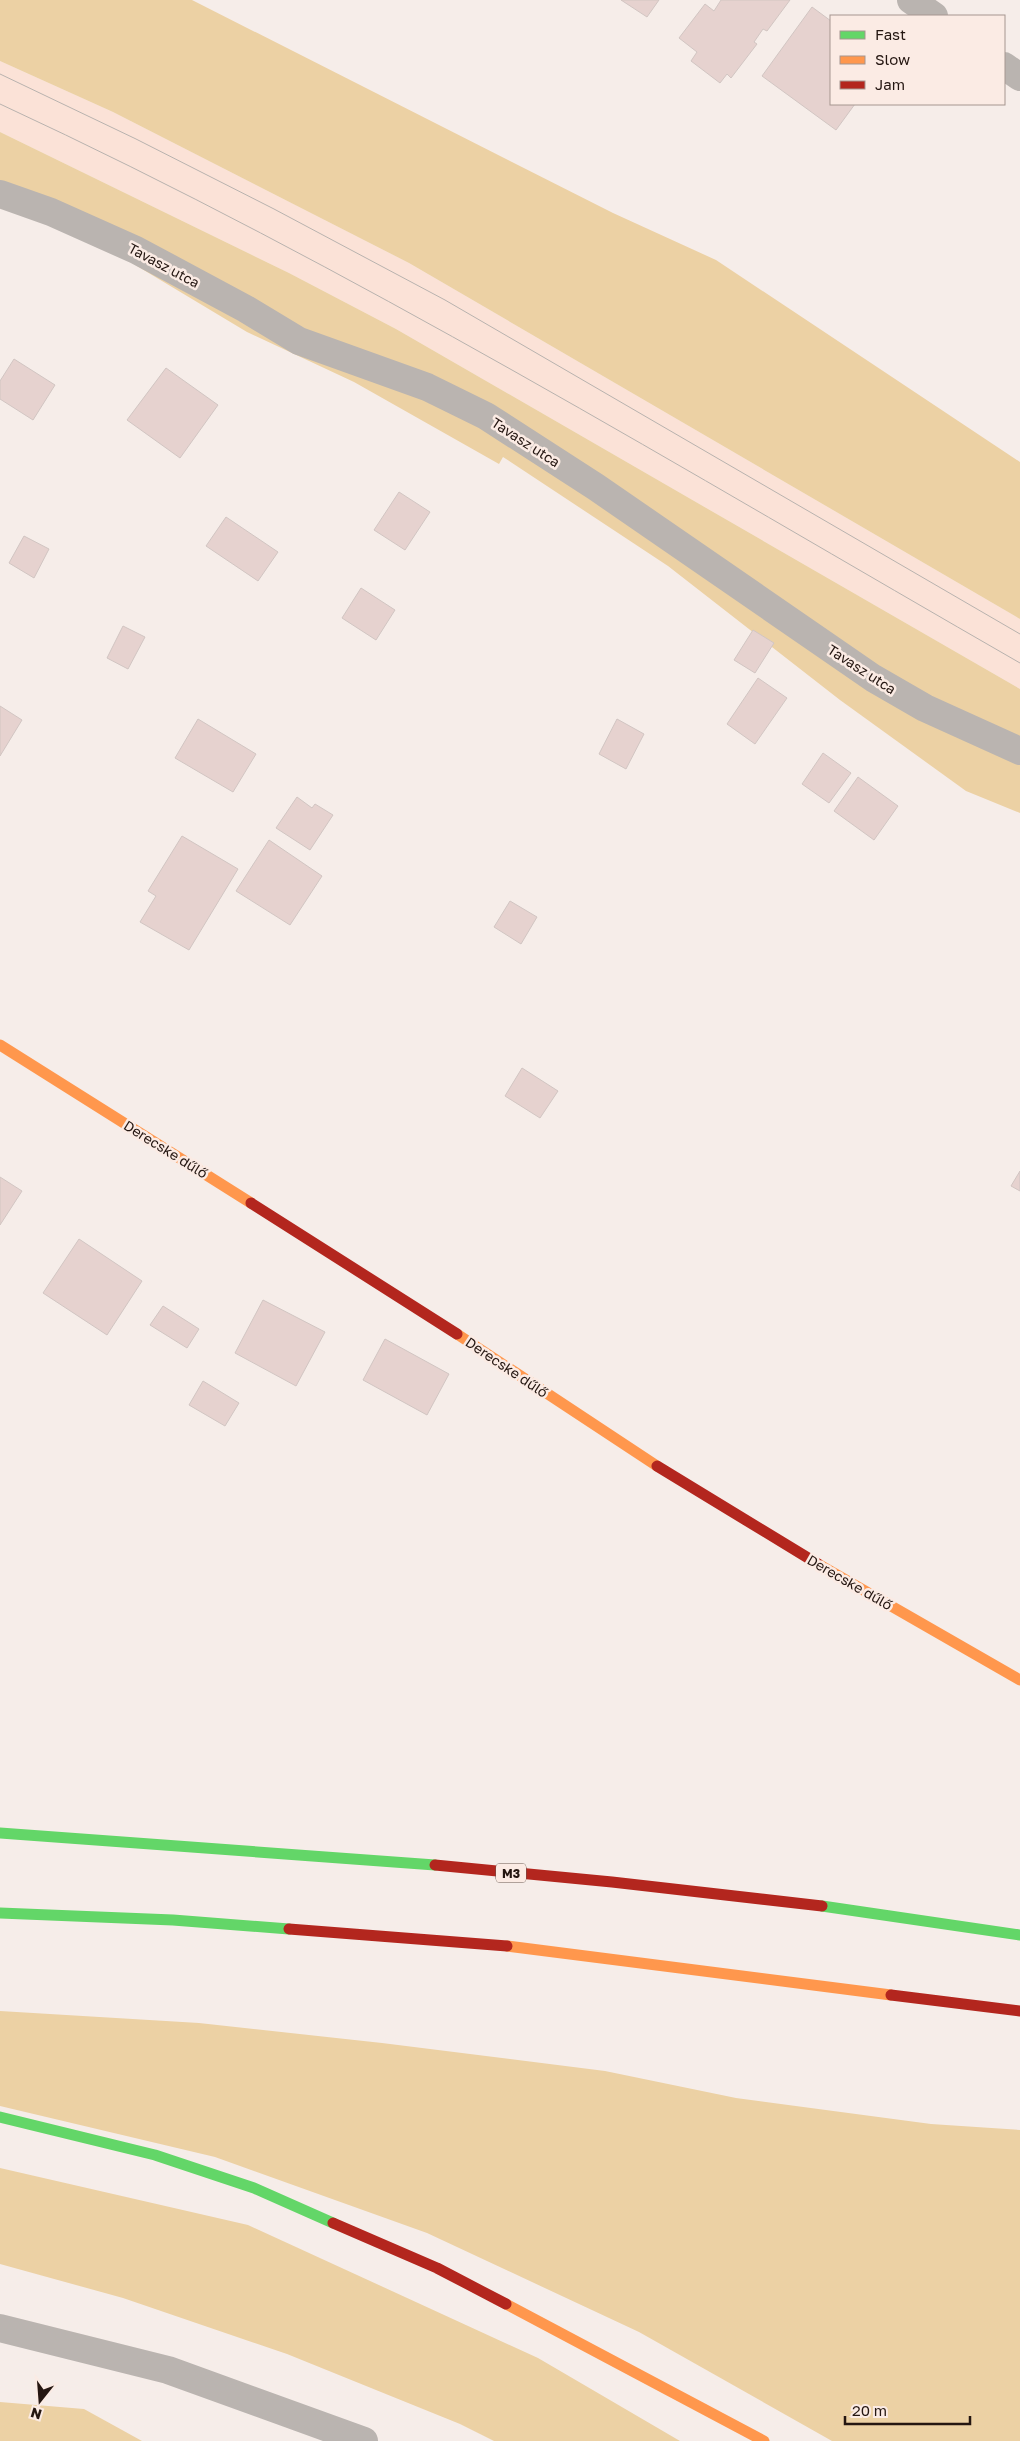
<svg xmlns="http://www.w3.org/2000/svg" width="1020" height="2441" viewBox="0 0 1020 2441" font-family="'Golos Text',sans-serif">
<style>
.built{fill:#fbe2d7}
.green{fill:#ecd1a4}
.building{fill:#e6d2cf;stroke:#d1c5c2}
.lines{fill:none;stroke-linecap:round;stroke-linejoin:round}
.street{stroke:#bab4b0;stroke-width:28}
.fast{stroke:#63d668;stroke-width:11}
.slow{stroke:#ff974d;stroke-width:11}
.jam{stroke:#b3261e;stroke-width:11}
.tram{stroke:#b8b2ae;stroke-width:1}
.labels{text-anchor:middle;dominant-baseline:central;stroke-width:5;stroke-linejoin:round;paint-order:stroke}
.shield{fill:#fbebe4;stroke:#645650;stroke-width:1}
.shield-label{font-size:12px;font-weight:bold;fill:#241611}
.street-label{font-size:14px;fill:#241611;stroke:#fbebe4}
</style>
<rect width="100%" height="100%" fill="#f6ede9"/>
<!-- built -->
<path class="built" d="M 0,61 L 113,112 L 409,263 L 1020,619 L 1020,689 L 396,329 L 289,273 L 0,132 Z"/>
<!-- green -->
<path class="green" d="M 0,0 L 192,0 L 613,213 L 716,260 L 1020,462 L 1020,619 L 409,263 L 113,112 L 0,61 Z
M 0,132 L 289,273 L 396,329 L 1020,689 L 1020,813 L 966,791 L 840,700 L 668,566 L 503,457 L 499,464 L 354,382 L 247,332 L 72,227 L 0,188 Z
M 0,2011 L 199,2023 L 382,2043 L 605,2071 L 736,2098 L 931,2124 L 1020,2130 L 1020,2441 L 832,2441 L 639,2332 L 427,2233 L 215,2157 L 0,2106 Z
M 0,2168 L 248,2225 L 538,2358 L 680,2441 L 494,2441 L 460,2424 L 287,2354 L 123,2298 L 0,2264 Z
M 0,2402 L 84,2409 L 142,2441 L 0,2441 Z"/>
<!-- building -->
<path class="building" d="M 621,0 L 659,0 L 647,17 Z
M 721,0 L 790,0 L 767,31 L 763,29 L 754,42 L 757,44 L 731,78 L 727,74 L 720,83 L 691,61 L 697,52 L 679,38 L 705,4 L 714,11 Z
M 812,7 L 831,21 L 831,104 L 855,104 L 836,130 L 762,76 Z
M 14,359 L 55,385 L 33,420 L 0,399 L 0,381 Z
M 166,368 L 218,405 L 180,458 L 127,420 Z
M 399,492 L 430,512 L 405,550 L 374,530 Z
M 226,517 L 278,552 L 258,581 L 206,546 Z
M 24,536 L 49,549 L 34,578 L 9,563 Z
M 361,588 L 395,610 L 376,640 L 342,618 Z
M 123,626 L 145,637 L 128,669 L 107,658 Z
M 753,630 L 774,643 L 755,673 L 734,660 Z
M 758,678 L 787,698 L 755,744 L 727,724 Z
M 0,706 L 22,720 L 0,756 Z
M 198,719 L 256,754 L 233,792 L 175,758 Z
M 617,719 L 644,734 L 626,769 L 599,754 Z
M 823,753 L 851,773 L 829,803 L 802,784 Z
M 858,777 L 898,806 L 874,840 L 834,811 Z
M 297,797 L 312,808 L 315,804 L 333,815 L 310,850 L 276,828 Z
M 182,836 L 238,869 L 189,950 L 140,922 L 156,896 L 148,891 Z
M 269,840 L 322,876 L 290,925 L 236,891 Z
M 510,901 L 537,917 L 521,944 L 494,927 Z
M 522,1068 L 558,1091 L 540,1118 L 505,1096 Z
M 1020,1171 L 1020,1191 L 1011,1186 Z
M 0,1177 L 22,1191 L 0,1225 Z
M 79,1239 L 142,1281 L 107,1335 L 43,1293 Z
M 263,1300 L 325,1332 L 296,1386 L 235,1353 Z
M 163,1306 L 199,1329 L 187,1348 L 150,1325 Z
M 385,1339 L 449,1374 L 427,1415 L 363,1380 Z
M 203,1381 L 239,1403 L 225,1426 L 189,1405 Z"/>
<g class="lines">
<!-- street -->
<path class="street" d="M 911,0 L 934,16
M 1004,66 L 1020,77
M 0,194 L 51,212 L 136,250 L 246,309 L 299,341 L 427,387 L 486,416 L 596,487 L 873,678 L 925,708 L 1020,751
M 0,2328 L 168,2370 L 364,2441"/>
<!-- fast -->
<path class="fast" d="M 0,1833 L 435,1865
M 822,1906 L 1020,1935
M 0,1913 L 173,1920 L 289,1929
M 0,2117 L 155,2155 L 254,2188 L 333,2223"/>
<!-- slow -->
<path class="slow" d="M 0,1045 L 251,1203
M 457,1334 L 657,1466
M 818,1564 L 1020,1680
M 507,1946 L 891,1995
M 506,2304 L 764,2441"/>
<!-- jam -->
<path class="jam" d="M 251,1203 L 457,1334
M 657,1466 L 818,1564
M 435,1865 L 612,1882 L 822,1906
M 289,1929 L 507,1946
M 891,1995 L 1020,2011
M 333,2223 L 437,2268 L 506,2304"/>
<!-- tram -->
<path class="tram" d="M 0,74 L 136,139 L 274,209 L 445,300 L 1020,634
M 0,104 C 352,267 684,470 1020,663"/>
</g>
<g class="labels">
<!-- shield labels -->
<rect class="shield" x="496" y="1863.5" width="30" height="19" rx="4"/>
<g class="shield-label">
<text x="511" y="1873">M3</text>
</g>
<!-- street labels -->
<g class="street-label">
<text transform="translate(164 265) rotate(28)">Tavasz utca</text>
<text transform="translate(526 442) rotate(33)">Tavasz utca</text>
<text transform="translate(862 669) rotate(33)">Tavasz utca</text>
<text transform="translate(166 1149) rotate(32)">Derecske dűlő</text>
<text transform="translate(507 1367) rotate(34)">Derecske dűlő</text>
<text transform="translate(850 1582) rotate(30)">Derecske dűlő</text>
</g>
</g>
<!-- legend -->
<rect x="830" y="15" width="175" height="90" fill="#fbebe4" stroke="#a59690"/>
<rect x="840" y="31" width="25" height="8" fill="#63d668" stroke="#a59690"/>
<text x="875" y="40" font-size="15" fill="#241611">Fast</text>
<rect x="840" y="56" width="25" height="8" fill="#ff974d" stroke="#a59690"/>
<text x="875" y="65" font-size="15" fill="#241611">Slow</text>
<rect x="840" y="81" width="25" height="8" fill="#b3261e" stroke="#a59690"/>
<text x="875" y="90" font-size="15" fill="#241611">Jam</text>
<!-- north arrow -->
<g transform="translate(40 2401) rotate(197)" stroke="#fbebe4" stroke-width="4" paint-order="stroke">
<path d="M0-4L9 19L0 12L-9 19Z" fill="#241611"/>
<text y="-8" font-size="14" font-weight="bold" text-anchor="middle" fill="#241611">N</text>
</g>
<!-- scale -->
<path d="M845 2416v8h125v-8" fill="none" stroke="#241611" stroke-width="2.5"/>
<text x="852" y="2416" font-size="15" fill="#241611" stroke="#fbebe4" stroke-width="4" paint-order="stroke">20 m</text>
</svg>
